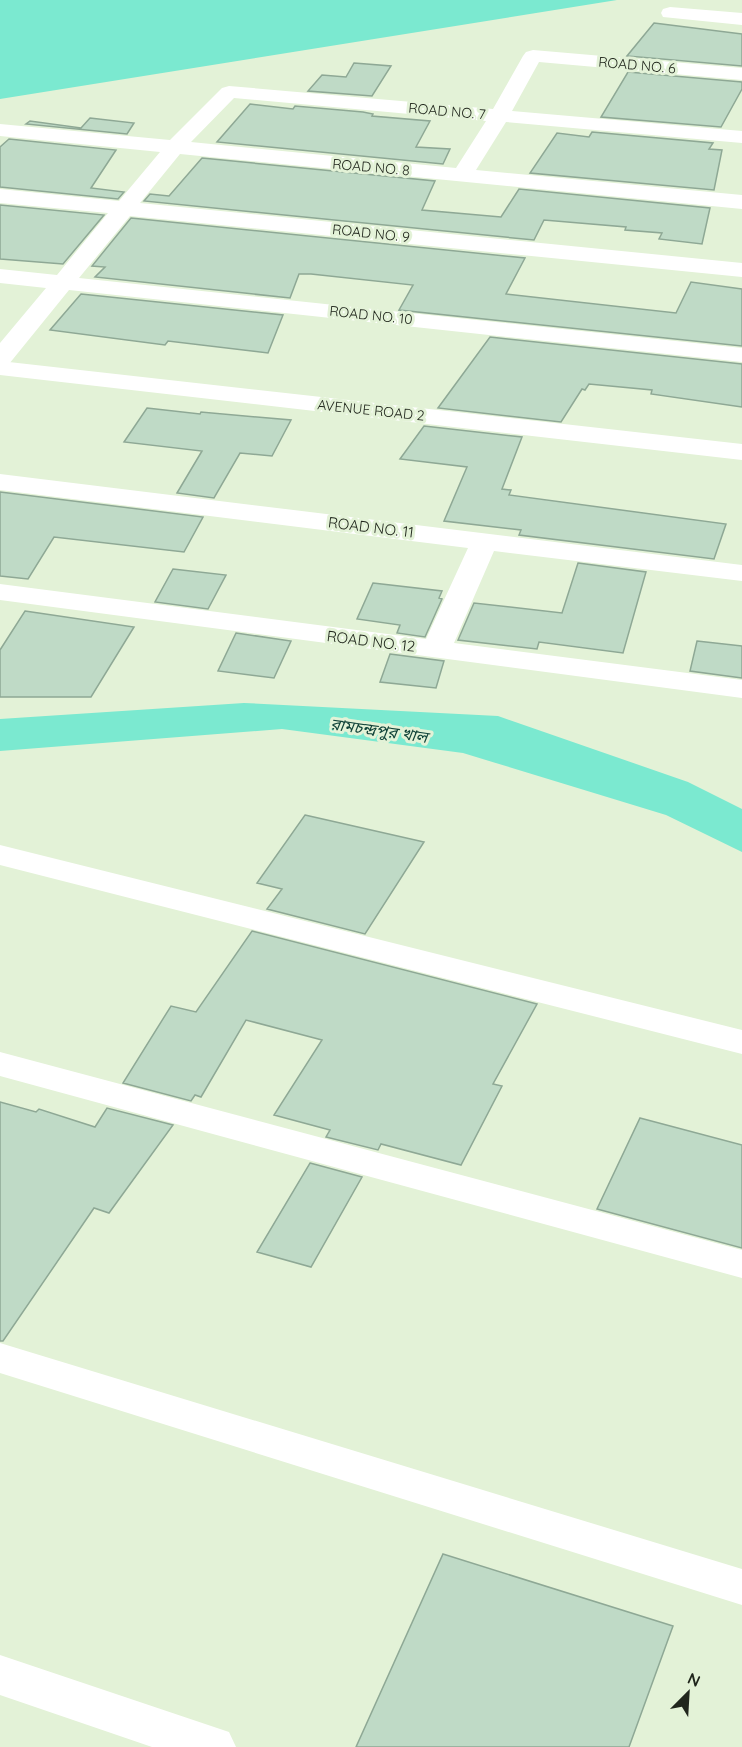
<svg xmlns="http://www.w3.org/2000/svg" width="742" height="1747" viewBox="0 0 742 1747" font-family="Quicksand,'Noto Sans Bengali',sans-serif">
<style>
.water{fill:#7be9d0}
.building{fill:#bfdac6;stroke:#8ea895;stroke-width:1.5}
.lines{fill:none;stroke-linecap:round;stroke-linejoin:round}
.street{fill:#fff;fill-rule:evenodd}
.secondary{fill:#fff;fill-rule:evenodd}
.labels{text-anchor:middle;dominant-baseline:central;stroke-width:6;stroke-linejoin:round;paint-order:stroke}
.far-street-label{font-size:14px;fill:#20261c;stroke:#e3f2d7}
.street-label{font-size:15px;fill:#20261c;stroke:#e3f2d7}
.water-label{font-size:16px;font-style:italic;fill:#114339;stroke:#e3f2d7}
</style>
<rect width="100%" height="100%" fill="#e3f2d7"/>
<!-- water -->
<path class="water" d="M 0,0 L 617,0 L 0,99 Z
M 244,703 L 498,716 L 688,782 L 742,809 L 742,852 L 666,815 L 463,753 L 282,729 L 0,751 L 0,719 Z"/>
<!-- building -->
<path class="building" d="M 654,23 L 742,34 L 742,66 L 627,56 Z
M 354,63 L 391,66 L 372,96 L 308,91 L 322,75 L 346,77 Z
M 628,72 L 742,82 L 742,89 L 721,127 L 601,117 Z
M 250,104 L 293,109 L 295,106 L 363,112 L 373,114 L 372,116 L 430,121 L 416,147 L 450,149 L 443,164 L 217,142 Z
M 90,118 L 134,123 L 127,134 L 26,124 L 30,121 L 81,128 Z
M 592,132 L 713,143 L 709,149 L 722,150 L 714,190 L 530,173 L 557,133 L 589,137 Z
M 9,139 L 116,150 L 91,188 L 124,192 L 118,199 L 0,187 L 0,147 Z
M 202,158 L 435,181 L 422,210 L 501,217 L 519,189 L 710,208 L 702,244 L 659,239 L 662,233 L 625,230 L 626,227 L 544,220 L 534,240 L 144,201 L 150,194 L 169,196 Z
M 0,205 L 104,215 L 63,264 L 0,259 Z
M 131,218 L 525,258 L 506,294 L 676,313 L 691,282 L 742,289 L 742,346 L 399,310 L 413,285 L 311,274 L 299,274 L 290,298 L 95,277 L 105,267 L 92,266 Z
M 81,294 L 283,315 L 268,353 L 168,341 L 165,345 L 50,330 Z
M 490,337 L 742,364 L 742,407 L 651,394 L 652,390 L 589,384 L 585,390 L 582,389 L 561,422 L 438,408 Z
M 147,408 L 200,414 L 201,412 L 291,420 L 272,456 L 240,453 L 214,498 L 177,493 L 202,451 L 124,442 Z
M 424,426 L 522,437 L 502,489 L 511,490 L 509,495 L 726,524 L 714,559 L 519,535 L 521,530 L 444,521 L 467,467 L 400,459 Z
M 0,492 L 203,517 L 184,552 L 54,537 L 28,579 L 0,576 Z
M 578,563 L 646,572 L 623,653 L 539,642 L 537,649 L 458,640 L 474,603 L 562,613 Z
M 173,569 L 226,575 L 208,609 L 155,602 Z
M 373,583 L 442,591 L 439,598 L 442,599 L 425,637 L 397,633 L 400,625 L 357,619 Z
M 25,611 L 134,627 L 91,697 L 0,697 L 0,650 Z
M 236,633 L 291,641 L 274,678 L 218,671 Z
M 697,641 L 742,646 L 742,678 L 690,671 Z
M 390,654 L 444,661 L 436,688 L 380,682 Z
M 305,815 L 424,842 L 365,934 L 267,909 L 282,889 L 257,883 Z
M 252,931 L 537,1004 L 493,1084 L 502,1086 L 461,1165 L 381,1144 L 378,1150 L 326,1137 L 330,1130 L 274,1115 L 322,1040 L 246,1020 L 201,1097 L 195,1095 L 191,1101 L 123,1083 L 171,1006 L 196,1012 Z
M 0,1102 L 36,1112 L 39,1109 L 95,1127 L 107,1108 L 173,1125 L 109,1213 L 94,1208 L 3,1341 L 0,1341 Z
M 640,1118 L 742,1145 L 742,1248 L 597,1209 Z
M 310,1163 L 362,1177 L 311,1267 L 257,1252 Z
M 443,1554 L 673,1626 L 629,1747 L 356,1747 Z"/>
<g class="lines">
<!-- street -->
<path class="street" d="M 533,50 L 742,68 L 742,80 L 539,62 L 512,111 L 742,131 L 742,143 L 506,122 L 476,170 L 742,195 L 742,209 L 180,154 L 140,203 L 742,263 L 742,277 L 130,216 L 79,278 L 742,348 L 742,362 L 69,290 L 9,364 L 0,366 L 0,343 L 46,288 L 0,283 L 0,269 L 57,275 L 108,213 L 0,203 L 0,189 L 119,201 L 160,152 L 0,136 L 0,124 L 170,140 L 222,88 L 229,86 L 493,109 L 523,56 L 526,52 ZM 234,98 L 486,121 L 456,168 L 191,142 Z
M 0,474 L 742,565 L 742,581 L 494,551 L 454,643 L 742,680 L 742,698 L 0,600 L 0,584 L 426,639 L 468,548 L 0,490 Z
M 0,845 L 742,1030 L 742,1054 L 0,865 Z
M 0,1052 L 742,1250 L 742,1278 L 0,1076 Z
M 0,1343 L 742,1569 L 742,1605 L 0,1373 Z
M 0,1655 L 229,1732 L 236,1747 L 152,1747 L 0,1695 Z"/>
<!-- secondary -->
<path class="secondary" d="M 670,7 L 742,13 L 742,25 L 663,17 L 661,13 L 663,9 Z
M 0,361 L 742,444 L 742,460 L 0,375 Z"/>
</g>
<g class="labels">
<!-- far-street labels -->
<g class="far-street-label">
<text transform="translate(637 65) rotate(5)">ROAD NO. 6</text>
<text transform="translate(447 111) rotate(5)">ROAD NO. 7</text>
<text transform="translate(371 167) rotate(5)">ROAD NO. 8</text>
<text transform="translate(371 233) rotate(6)">ROAD NO. 9</text>
<text transform="translate(371 315) rotate(6)">ROAD NO. 10</text>
<text transform="translate(371 410) rotate(6)">AVENUE ROAD 2</text>
</g>
<!-- street labels -->
<g class="street-label">
<text transform="translate(371 527) rotate(7)">ROAD NO. 11</text>
<text transform="translate(371 641) rotate(7)">ROAD NO. 12</text>
</g>
<!-- water labels -->
<g class="water-label">
<text transform="translate(379 730) rotate(8)">রামচন্দ্রপুর খাল</text>
</g>
</g>
<!-- north arrow -->
<g transform="translate(688 1693) rotate(24)" stroke="#e3f2d7" stroke-width="4.5" paint-order="stroke">
<path d="M0-4.5L10 22L0 15L-10 22Z" fill="#20261c"/>
<text y="-9" font-size="16" font-weight="bold" text-anchor="middle" fill="#20261c">N</text>
</g>
</svg>
